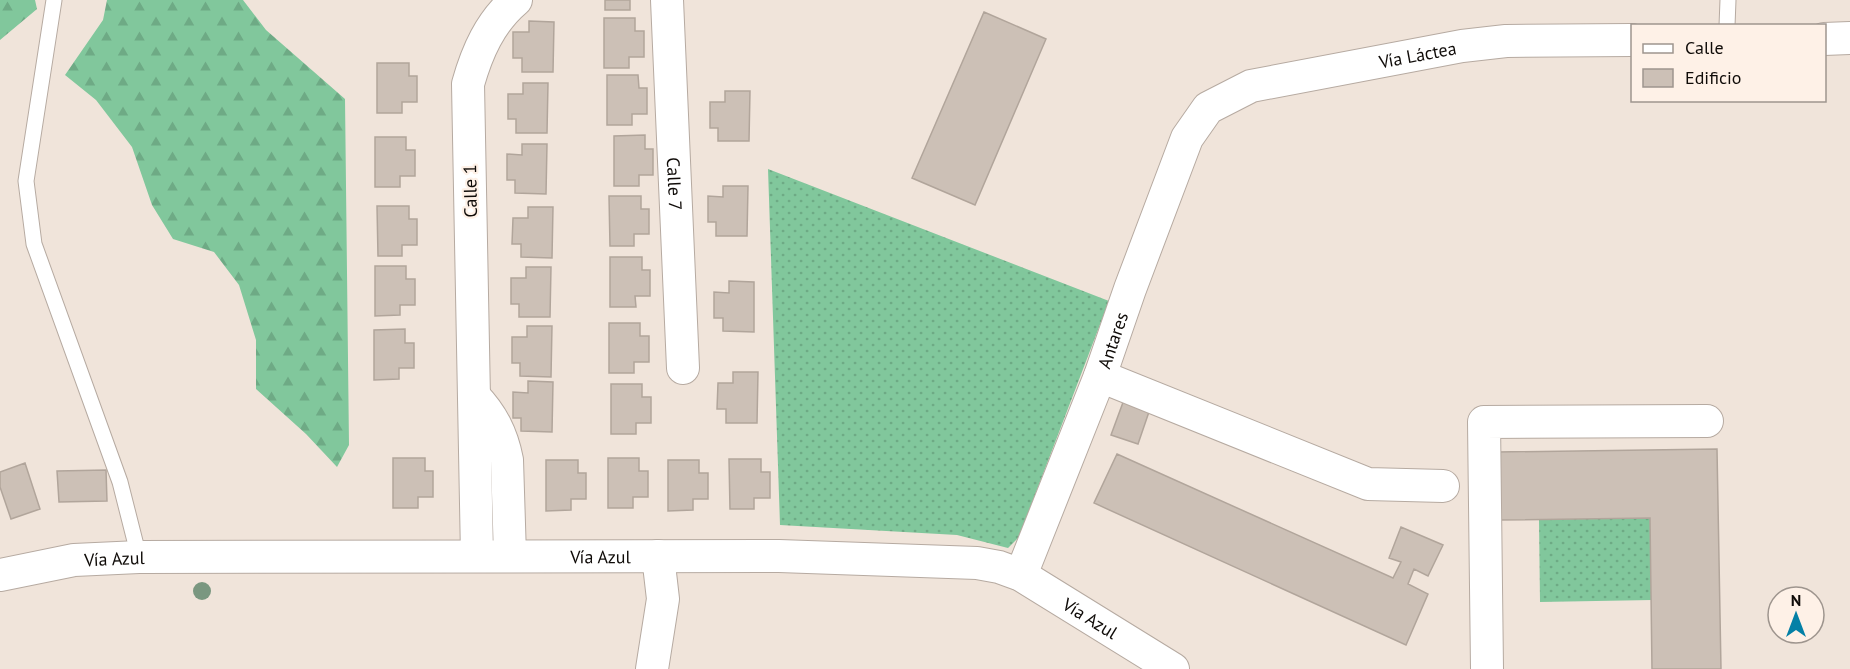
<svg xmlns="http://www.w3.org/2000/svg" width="1850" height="669" viewBox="0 0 1850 669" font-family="'PT Sans',sans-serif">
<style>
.grass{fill:url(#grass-dots)}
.forest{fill:url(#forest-firs)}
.building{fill:#ccc0b6;stroke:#b1a59b;stroke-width:1.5}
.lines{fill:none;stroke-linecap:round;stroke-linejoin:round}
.service-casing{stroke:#b6aaa1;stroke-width:17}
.minor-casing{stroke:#b6aaa1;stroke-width:34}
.service{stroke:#fff;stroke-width:15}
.minor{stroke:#fff;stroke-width:32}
.tree{fill:#7a9780}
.labels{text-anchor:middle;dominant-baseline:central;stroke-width:4.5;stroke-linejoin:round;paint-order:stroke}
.street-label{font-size:18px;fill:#0f0b08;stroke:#fef1e7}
</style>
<defs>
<pattern id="grass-dots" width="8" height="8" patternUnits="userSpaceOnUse" patternTransform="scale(1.5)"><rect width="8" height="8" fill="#81c79c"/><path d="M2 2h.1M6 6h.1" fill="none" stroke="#6eaa85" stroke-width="1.8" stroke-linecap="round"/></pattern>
<pattern id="forest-firs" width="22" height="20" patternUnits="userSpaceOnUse" patternTransform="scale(1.5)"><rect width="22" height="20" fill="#81c79c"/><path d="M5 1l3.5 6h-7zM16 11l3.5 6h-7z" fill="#6eaa85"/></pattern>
</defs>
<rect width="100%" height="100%" fill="#f0e4da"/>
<!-- grass -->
<path class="grass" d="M 768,169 L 1109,301 L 1019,537 L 1008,548 L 957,535 L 780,525 Z
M 1650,518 L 1652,600 L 1540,602 L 1539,519 Z"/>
<!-- forest -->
<path class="forest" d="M 0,0 L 35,0 L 37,9 L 0,40 Z
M 107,0 L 243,0 L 266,30 L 345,99 L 349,445 L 337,467 L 306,434 L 256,389 L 256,340 L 239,285 L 214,252 L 173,239 L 152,205 L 132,147 L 96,100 L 65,75 L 103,20 Z"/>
<!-- building -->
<path class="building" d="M 605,0 L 630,0 L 630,10 L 605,10 Z
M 984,12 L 1046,39 L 975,205 L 912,178 Z
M 604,18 L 635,18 L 635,31 L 644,31 L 644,57 L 629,57 L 629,68 L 604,68 Z
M 529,21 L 554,22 L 553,72 L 522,72 L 522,58 L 513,58 L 513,32 L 529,32 Z
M 377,63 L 409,63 L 409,76 L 417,76 L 417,102 L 402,102 L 402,113 L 377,113 Z
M 607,75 L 638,75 L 639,88 L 647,88 L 647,114 L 632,114 L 632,125 L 607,125 Z
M 523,83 L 548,83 L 547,133 L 516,133 L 516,119 L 508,119 L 508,94 L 523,94 Z
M 725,91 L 750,91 L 749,141 L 718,141 L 718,128 L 710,128 L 710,102 L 725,102 Z
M 645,135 L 645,149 L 653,149 L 653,175 L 639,175 L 639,186 L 614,186 L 614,136 Z
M 375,137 L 406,137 L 406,150 L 415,150 L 415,176 L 400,176 L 400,187 L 375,187 Z
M 522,144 L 547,144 L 546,194 L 515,193 L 515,180 L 507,180 L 507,154 L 522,155 Z
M 723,186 L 748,186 L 747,236 L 716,236 L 716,222 L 708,222 L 708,196 L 723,197 Z
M 609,196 L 641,196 L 641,209 L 649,209 L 649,234 L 634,234 L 634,246 L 610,246 Z
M 377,206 L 409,206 L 409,219 L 417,219 L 417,245 L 402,245 L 402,256 L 378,256 Z
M 528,207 L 553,207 L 552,258 L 521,257 L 521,244 L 512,244 L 513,218 L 528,218 Z
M 610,257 L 642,257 L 642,270 L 650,270 L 650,296 L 635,296 L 636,307 L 610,307 Z
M 375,266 L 406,266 L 406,279 L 415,279 L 415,305 L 400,305 L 400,315 L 375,316 Z
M 526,267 L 551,267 L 550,317 L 519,317 L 519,304 L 511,304 L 511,278 L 526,278 Z
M 729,281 L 754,282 L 754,332 L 723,331 L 723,318 L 714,318 L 714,292 L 729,293 Z
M 609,323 L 640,323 L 640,336 L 649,336 L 649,362 L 634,362 L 634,373 L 609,373 Z
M 527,326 L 552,326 L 551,377 L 520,376 L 520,363 L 512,363 L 512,337 L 527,337 Z
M 405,329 L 405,343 L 414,343 L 414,368 L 399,368 L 399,379 L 374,380 L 374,330 Z
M 733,372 L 758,372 L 757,423 L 726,423 L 726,409 L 717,409 L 718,383 L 733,383 Z
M 528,381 L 553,382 L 552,432 L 521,431 L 521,418 L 513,418 L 513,392 L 528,393 Z
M 611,384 L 642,384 L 642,397 L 651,397 L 651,423 L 636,423 L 636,434 L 611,434 Z
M 1125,397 L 1151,406 L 1138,444 L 1111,435 Z
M 1717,449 L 1721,669 L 1652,669 L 1650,518 L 1499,520 L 1498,452 Z
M 1117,454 L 1393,578 L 1401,562 L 1389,558 L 1401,527 L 1443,545 L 1428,576 L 1414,569 L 1408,584 L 1428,594 L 1406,645 L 1094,503 Z
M 393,458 L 425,458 L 425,471 L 433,471 L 433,497 L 418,497 L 418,508 L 393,508 Z
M 608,458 L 639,458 L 639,471 L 648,471 L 648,497 L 633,497 L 633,508 L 608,508 Z
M 729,459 L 761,459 L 761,472 L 770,472 L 770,498 L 754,498 L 754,509 L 730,509 Z
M 546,460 L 578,460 L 578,473 L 586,473 L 586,499 L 571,499 L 571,510 L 546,511 Z
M 668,460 L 699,460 L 699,473 L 708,473 L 708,499 L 693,499 L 693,510 L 668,511 Z
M 25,463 L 40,509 L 11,519 L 0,487 L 0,472 Z
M 106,470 L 107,501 L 59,502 L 57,471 Z"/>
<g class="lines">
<!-- service casing -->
<g class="service-casing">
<path id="service" d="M 54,0 L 26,181 L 34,244 L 120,482 L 139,557
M 1727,26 L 1728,0"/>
</g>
<!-- minor casing -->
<g class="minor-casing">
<g id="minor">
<path id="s1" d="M 667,0 L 683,368"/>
<path d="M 1824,39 L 1850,38"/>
<path d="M 1100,376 L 1368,484 L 1443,486"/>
<path d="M 474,396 C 492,415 502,434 507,460 L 510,556"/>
<path d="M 477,556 L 468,84 C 477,52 490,22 516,0"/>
<path id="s2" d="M 0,575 L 74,560 L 139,557 L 779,556 L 977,563 L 999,567 L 1021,575 L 1173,669"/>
<path id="s3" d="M 1021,575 L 1100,376 L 1130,289 L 1187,138 L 1208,108 L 1251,86 L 1462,46 L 1506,41 L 1632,40"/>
<path d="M 652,669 L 663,599 L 658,556"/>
<path d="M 1487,669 L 1484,422 L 1707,421"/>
</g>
</g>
<!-- service -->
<use href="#service" class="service"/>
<!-- minor -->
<use href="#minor" class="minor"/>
</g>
<!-- trees -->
<circle class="tree" cx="202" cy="591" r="9"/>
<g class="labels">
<!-- street labels -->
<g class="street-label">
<text stroke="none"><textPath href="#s3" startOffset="722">Vía Láctea</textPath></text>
<text stroke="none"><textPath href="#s1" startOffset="184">Calle 7</textPath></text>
<text transform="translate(470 191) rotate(-91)">Calle 1</text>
<text stroke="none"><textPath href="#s3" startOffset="252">Antares</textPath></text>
<text stroke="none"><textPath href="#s2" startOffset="602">Vía Azul</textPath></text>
<text stroke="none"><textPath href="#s2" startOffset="116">Vía Azul</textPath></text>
<text stroke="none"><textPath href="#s2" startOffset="1106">Vía Azul</textPath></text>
</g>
</g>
<!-- legend -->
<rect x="1631" y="24" width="195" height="78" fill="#fef1e7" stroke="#9e958e" stroke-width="1.5"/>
<rect x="1643" y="44" width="30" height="9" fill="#ffffff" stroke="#9e958e" stroke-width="1.5"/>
<text x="1685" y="54" font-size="18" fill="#0f0b08">Calle</text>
<rect x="1643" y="69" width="30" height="18" fill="#ccc0b6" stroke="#9e958e" stroke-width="1.5"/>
<text x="1685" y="84" font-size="18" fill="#0f0b08">Edificio</text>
<!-- north arrow -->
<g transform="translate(1796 615)"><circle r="28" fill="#fef1e7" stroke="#9e958e" stroke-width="1.5"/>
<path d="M0-4.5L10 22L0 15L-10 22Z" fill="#0480a6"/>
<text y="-9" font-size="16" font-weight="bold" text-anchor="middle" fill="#0f0b08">N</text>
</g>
</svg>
